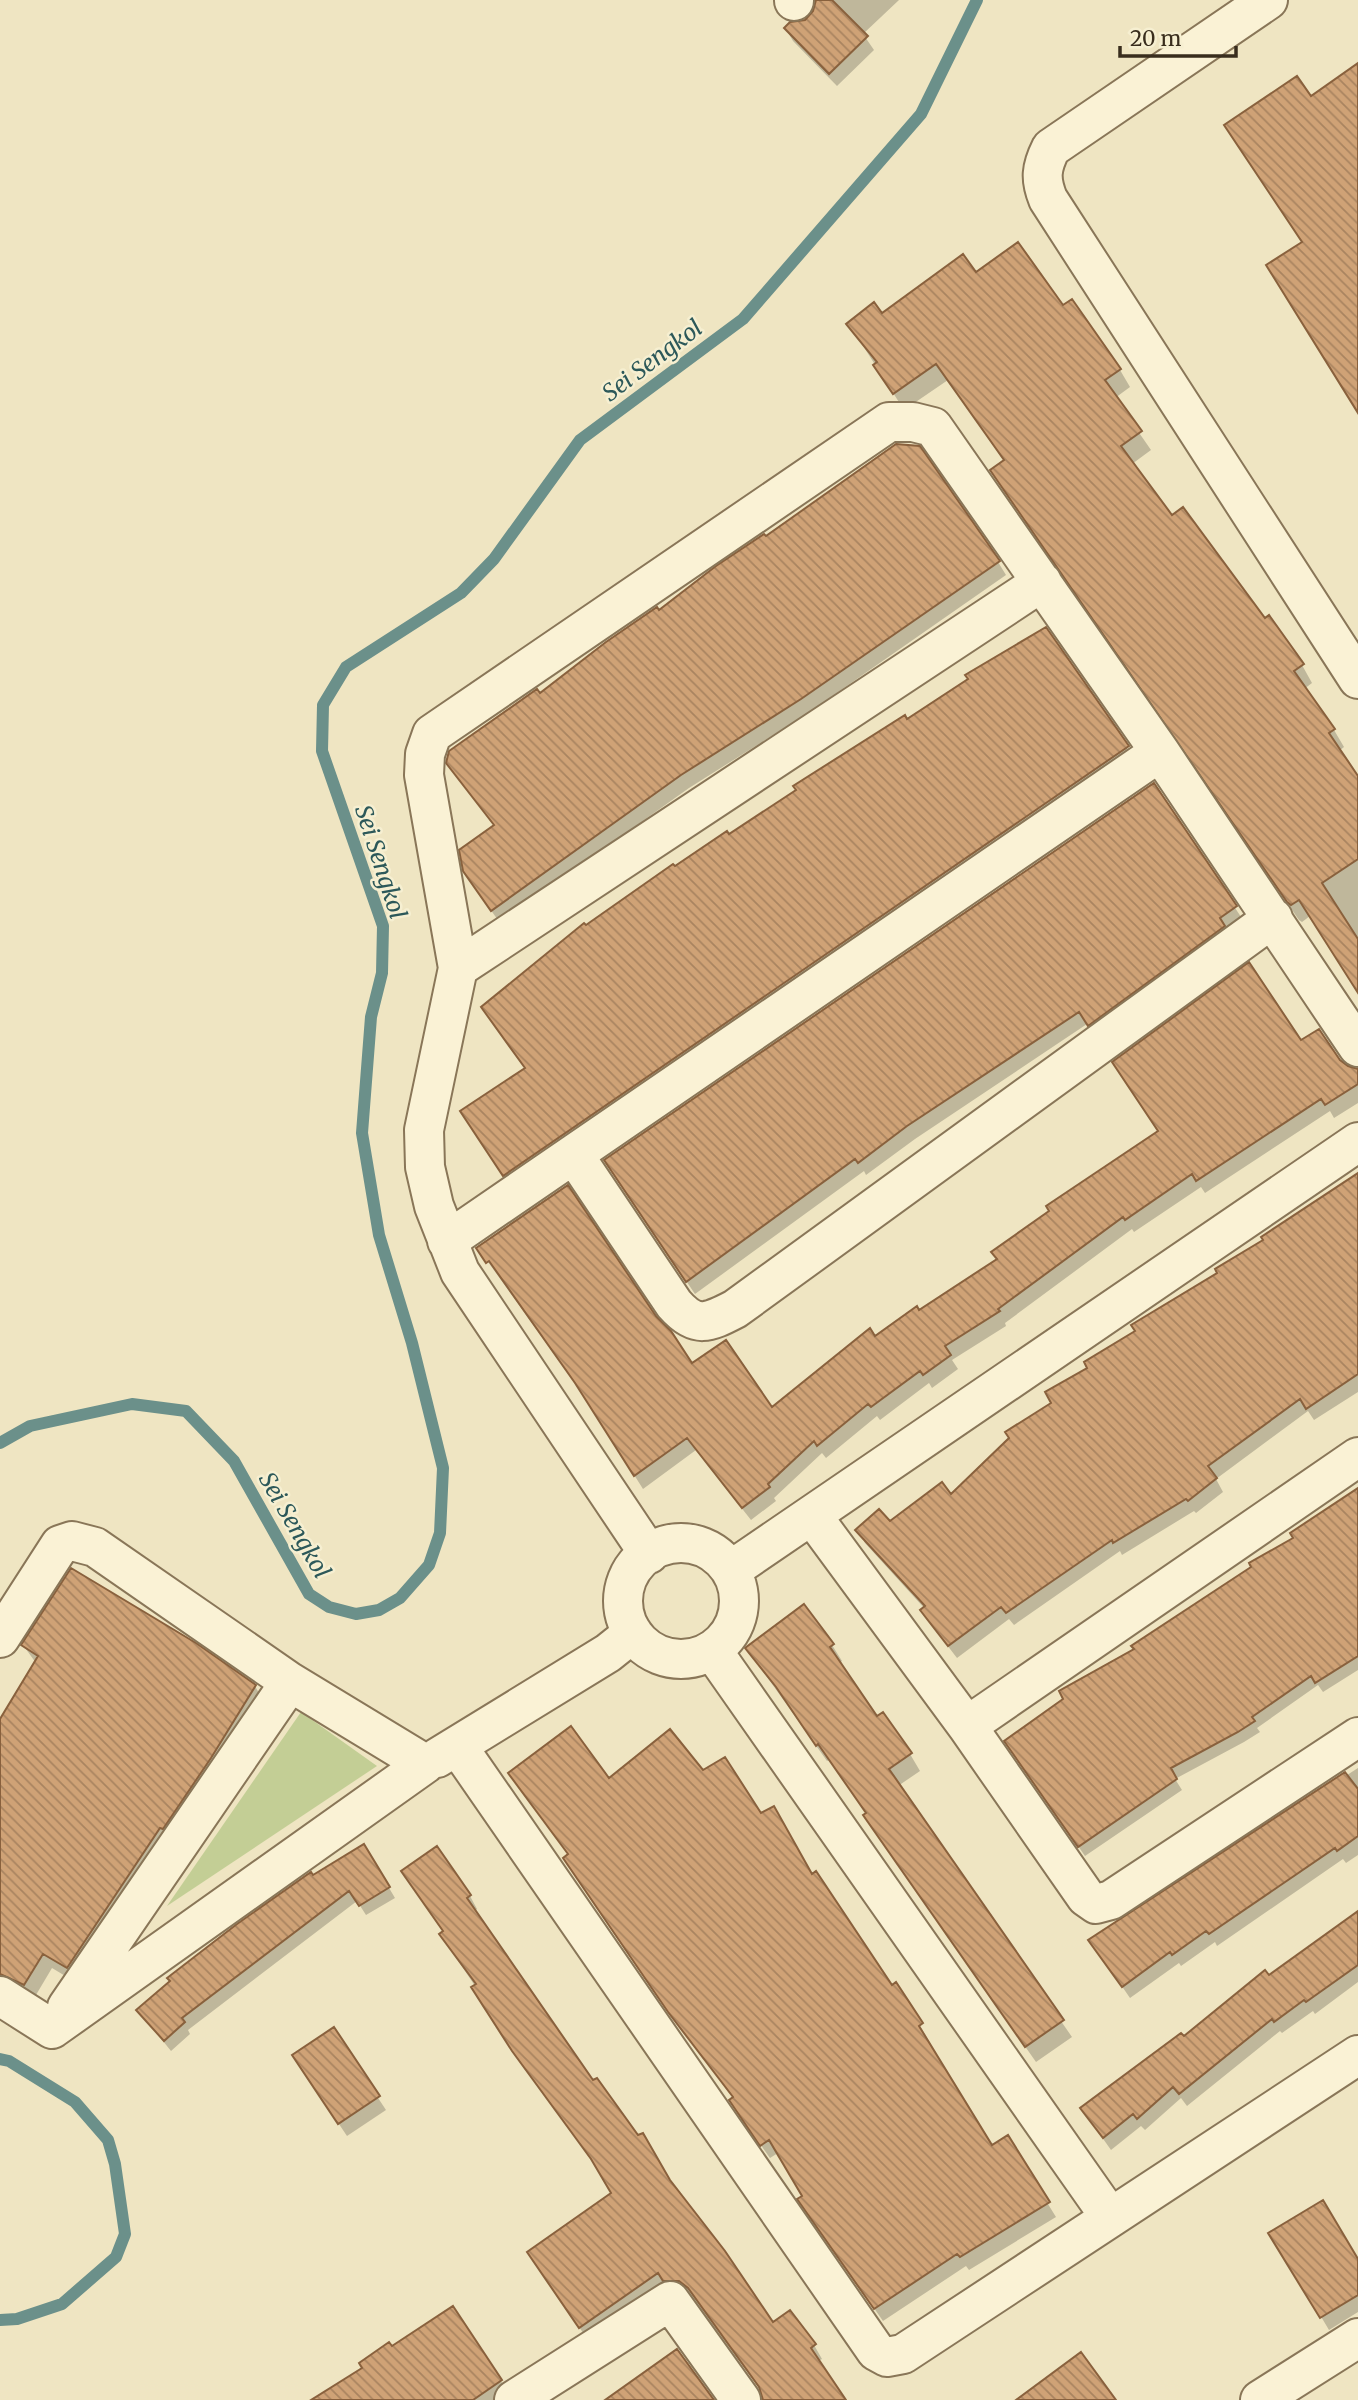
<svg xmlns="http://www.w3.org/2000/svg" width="1358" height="2400" viewBox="0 0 1358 2400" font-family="Merriweather,serif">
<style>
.grass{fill:#c3ce95}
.shadow{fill:#0003}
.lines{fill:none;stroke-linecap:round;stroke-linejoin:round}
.stream{stroke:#6b908a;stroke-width:12}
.building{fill:url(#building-back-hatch);stroke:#89613d;stroke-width:2}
.street-casing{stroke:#897658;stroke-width:42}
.street{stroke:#faf2d5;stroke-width:38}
.labels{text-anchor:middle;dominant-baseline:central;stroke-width:5;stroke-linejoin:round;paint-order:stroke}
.water-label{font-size:23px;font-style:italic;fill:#2c5859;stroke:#f6efd1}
</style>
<defs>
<pattern id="building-back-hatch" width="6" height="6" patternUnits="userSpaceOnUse" patternTransform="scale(1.75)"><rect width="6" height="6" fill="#cfa276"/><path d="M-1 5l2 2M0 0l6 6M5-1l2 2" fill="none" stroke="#a98460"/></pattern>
</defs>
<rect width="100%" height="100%" fill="#efe5c2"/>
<!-- grass -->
<path class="grass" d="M 301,1712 L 377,1766 L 167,1906 Z"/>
<!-- shadow -->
<path class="shadow" d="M 817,0 L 899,0 L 863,34 L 874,50 L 837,86 L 793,41 L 786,29 L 806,21 L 815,12 Z
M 976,275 L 1063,308 L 1120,370 L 1130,387 L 1115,398 L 1151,450 L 1132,464 L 1171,518 L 1265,621 L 1302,665 L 1312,683 L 1304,689 L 1334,730 L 1344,747 L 1339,751 L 1358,779 L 1358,990 L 1310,916 L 1302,922 L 1299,920 L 1002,488 L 992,470 L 1004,461 L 948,380 L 904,410 L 849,324 L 881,315 Z
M 897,446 L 998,562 L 1006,575 L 808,713 L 689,788 L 500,923 L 473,885 L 494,826 L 448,763 L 717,568 Z
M 1046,630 L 1136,761 L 512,1189 L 470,1125 L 526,1069 L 483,1008 L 585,928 Z
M 1154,785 L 1243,920 L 1097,1038 L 1087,1024 L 915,1139 L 866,1175 L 864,1171 L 695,1294 L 614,1174 Z
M 1301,1042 L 1339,1061 L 1358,1078 L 1358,1103 L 1334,1118 L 1330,1111 L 1205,1193 L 1201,1187 L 1134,1232 L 1132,1229 L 1005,1323 L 1006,1326 L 952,1360 L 958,1369 L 932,1388 L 929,1383 L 880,1420 L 877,1416 L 826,1458 L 822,1453 L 774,1498 L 776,1501 L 751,1520 L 696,1450 L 643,1489 L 585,1397 L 478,1248 L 654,1317 L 691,1365 L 772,1409 L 875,1338 L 998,1261 Z
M 1358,1175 L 1358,1392 L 1314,1420 L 1308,1411 L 1216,1479 L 1223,1492 L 1196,1513 L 1194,1511 L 1122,1555 L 1120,1551 L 1014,1625 L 1009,1619 L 957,1658 L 930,1623 L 922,1610 L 925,1609 L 865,1543 L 858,1530 L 890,1523 L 951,1496 L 1090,1368 Z
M 1358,1489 L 1358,1670 L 1323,1692 L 1318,1685 L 1257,1728 L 1260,1732 L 1244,1742 L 1175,1779 L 1182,1790 L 1085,1856 L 1012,1751 L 1136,1650 L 1295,1539 Z
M 23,1645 L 255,1686 L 264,1702 L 77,1983 L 52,1968 L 33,2000 L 0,1987 L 0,1719 L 36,1663 Z
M 832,1645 L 842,1661 L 839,1663 L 876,1719 L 910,1754 L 920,1771 L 898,1786 L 1072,2037 L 1036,2062 L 875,1832 L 867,1814 L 829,1760 L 827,1761 L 747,1649 Z
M 1358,1768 L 1358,1855 L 1346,1863 L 1343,1859 L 1217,1946 L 1215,1942 L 1181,1966 L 1179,1963 L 1130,1998 L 1090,1940 Z
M 703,1773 L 760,1815 L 812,1876 L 891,1988 L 896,1985 L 991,2147 L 1007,2138 L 1056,2217 L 969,2270 L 966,2266 L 883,2321 L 808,2213 L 804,2197 L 778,2153 L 770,2158 L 739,2114 L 734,2099 L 573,1872 L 569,1856 L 511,1774 L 609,1780 Z
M 364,1846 L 395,1898 L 366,1915 L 357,1901 L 188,2030 L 190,2034 L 171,2051 L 138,2010 Z
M 436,1848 L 470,1896 L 477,1909 L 474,1912 L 540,2010 L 773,2325 L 789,2312 L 814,2345 L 822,2359 L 818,2361 L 844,2400 L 764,2400 L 763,2393 L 689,2294 L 672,2294 L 588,2340 L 537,2266 L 613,2193 L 449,1947 L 444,1932 Z
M 1358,1913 L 1358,1982 L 1315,2014 L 1313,2011 L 1282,2033 L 1280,2031 L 1187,2106 L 1181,2098 L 1145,2130 L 1141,2126 L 1111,2150 L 1082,2109 Z
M 333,2030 L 386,2110 L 347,2136 L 302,2069 Z
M 1271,2233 L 1358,2262 L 1358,2312 L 1329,2330 Z
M 452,2309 L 501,2381 L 509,2395 L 506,2400 L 314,2400 Z"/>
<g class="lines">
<!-- stream -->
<path class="stream" d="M 0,1443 L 30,1426 L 132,1404 L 186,1411 L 234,1461 L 309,1594 L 329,1607 L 356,1614 L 379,1610 L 400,1598 L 429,1565 L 440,1533 L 443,1468 L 412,1343 L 379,1235 L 362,1133 L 371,1017 L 382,973 L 383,926 L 322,751 L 323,705 L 346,667 L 461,593 L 494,559 L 580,440 L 743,319 L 921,114 L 977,0
M 0,2059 L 9,2061 L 75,2102 L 108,2140 L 115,2164 L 125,2234 L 116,2257 L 62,2304 L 17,2319 L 0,2320"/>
</g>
<!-- building -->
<path class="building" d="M 816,0 L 832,0 L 868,36 L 829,74 L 784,28 L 790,22 L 805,20 L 813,11 Z
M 1358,63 L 1358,413 L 1266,265 L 1302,242 L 1224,125 L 1297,76 L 1311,96 Z
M 1018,242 L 1063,305 L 1072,299 L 1121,369 L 1105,380 L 1142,431 L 1121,446 L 1172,515 L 1183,507 L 1265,618 L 1269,615 L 1304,664 L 1294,671 L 1335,729 L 1329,733 L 1358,776 L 1358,859 L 1322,883 L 1358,939 L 1358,993 L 1299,900 L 1291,905 L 1287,902 L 990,470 L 1004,460 L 936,364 L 893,394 L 873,365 L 877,362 L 846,324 L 874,302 L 882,313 L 963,254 L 976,272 Z
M 896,444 L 920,446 L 1000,561 L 801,699 L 681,775 L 491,911 L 463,871 L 459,850 L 494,825 L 446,763 L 449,751 L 537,689 L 540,693 L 606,642 L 657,607 L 659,610 L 716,566 L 764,534 L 766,536 Z
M 1046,627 L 1129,746 L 503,1176 L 460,1111 L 525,1068 L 481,1007 L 584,923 L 586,925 L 673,864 L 675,866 L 727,831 L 729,834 L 796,790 L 793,786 L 905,715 L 907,719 L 968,679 L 965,675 Z
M 1154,783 L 1237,906 L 1220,918 L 1225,926 L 1088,1026 L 1079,1012 L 907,1126 L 858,1163 L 855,1159 L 686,1282 L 604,1160 Z
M 1249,962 L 1301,1040 L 1319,1029 L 1340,1060 L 1348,1066 L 1358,1069 L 1358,1084 L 1325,1105 L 1321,1099 L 1196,1181 L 1192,1174 L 1125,1220 L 1123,1217 L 998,1309 L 1000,1311 L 945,1346 L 951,1355 L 923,1375 L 920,1371 L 871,1407 L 868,1404 L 817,1446 L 814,1441 L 768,1484 L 770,1487 L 742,1508 L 687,1438 L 634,1476 L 575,1383 L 489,1261 L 486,1263 L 476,1248 L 568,1185 L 656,1316 L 671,1331 L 692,1363 L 726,1340 L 772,1407 L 870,1328 L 875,1336 L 917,1306 L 919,1310 L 997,1259 L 991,1252 L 1049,1211 L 1046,1206 L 1158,1131 L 1112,1062 Z
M 1358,1173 L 1358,1374 L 1306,1409 L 1300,1399 L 1208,1466 L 1217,1478 L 1188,1501 L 1186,1499 L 1113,1543 L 1112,1540 L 1006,1613 L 1001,1607 L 948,1646 L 920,1610 L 925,1606 L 855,1530 L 879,1509 L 890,1521 L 942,1482 L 951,1494 L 1009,1438 L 1005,1432 L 1051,1403 L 1045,1392 L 1087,1368 L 1084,1362 L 1135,1331 L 1131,1325 L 1217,1273 L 1215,1269 L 1263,1240 L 1261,1237 Z
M 1358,1488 L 1358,1656 L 1315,1683 L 1311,1676 L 1252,1717 L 1255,1721 L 1238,1732 L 1171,1768 L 1177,1779 L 1078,1847 L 1004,1741 L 1063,1699 L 1059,1691 L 1134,1649 L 1131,1646 L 1251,1567 L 1249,1563 L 1293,1538 L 1290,1533 Z
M 71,1568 L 196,1643 L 256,1685 L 211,1758 L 163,1829 L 160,1828 L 67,1968 L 43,1954 L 24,1985 L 0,1974 L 0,1719 L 38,1656 L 21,1645 Z
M 804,1604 L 834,1644 L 830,1647 L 877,1716 L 883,1712 L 912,1753 L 889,1769 L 1064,2020 L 1025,2047 L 863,1815 L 866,1813 L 818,1744 L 816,1746 L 776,1687 L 745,1648 Z
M 571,1726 L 609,1778 L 670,1729 L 703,1770 L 725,1757 L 761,1813 L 774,1806 L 812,1874 L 816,1871 L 892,1985 L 896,1982 L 923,2023 L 919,2026 L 992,2145 L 1008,2135 L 1050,2202 L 960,2257 L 957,2254 L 874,2309 L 797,2199 L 802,2196 L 769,2140 L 760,2146 L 729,2100 L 733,2097 L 668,2012 L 563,1858 L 568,1854 L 508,1773 Z
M 1345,1772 L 1358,1789 L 1358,1836 L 1337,1851 L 1335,1848 L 1209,1934 L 1206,1931 L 1172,1955 L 1170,1952 L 1122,1987 L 1088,1940 Z
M 364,1844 L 390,1887 L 359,1906 L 349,1891 L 182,2018 L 185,2022 L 164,2041 L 136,2010 L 170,1981 L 167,1978 L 237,1924 L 311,1872 L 313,1875 Z
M 437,1846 L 471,1895 L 467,1898 L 593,2080 L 597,2078 L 638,2135 L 643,2133 L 670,2180 L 725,2251 L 773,2322 L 790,2310 L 816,2344 L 811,2348 L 846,2400 L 763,2400 L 759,2387 L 688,2288 L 679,2281 L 663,2281 L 658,2273 L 579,2328 L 527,2252 L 611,2193 L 591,2159 L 512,2051 L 471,1987 L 476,1984 L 439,1934 L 443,1931 L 401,1871 Z
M 1358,1911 L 1358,1965 L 1306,2002 L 1304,2000 L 1274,2022 L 1272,2019 L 1179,2094 L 1173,2087 L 1137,2119 L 1133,2114 L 1103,2138 L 1080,2108 L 1181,2033 L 1184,2036 L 1265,1970 L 1269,1975 Z
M 334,2027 L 380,2096 L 338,2124 L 292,2055 Z
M 1323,2200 L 1358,2259 L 1358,2295 L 1320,2318 L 1268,2233 Z
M 453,2306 L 502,2380 L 473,2400 L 311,2400 L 362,2368 L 359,2363 L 389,2342 L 392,2346 Z
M 677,2349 L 714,2400 L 605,2400 Z
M 1081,2352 L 1116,2400 L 1016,2400 Z"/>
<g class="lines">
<!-- street casing -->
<g class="street-casing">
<path id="street" d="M 1268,0 L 1051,148 C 1041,168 1040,179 1048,199 L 1358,679
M 794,1 L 794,0
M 458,968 L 1042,582
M 574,1155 L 674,1304 C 696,1329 708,1323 735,1309 L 1273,918
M 447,1241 L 1160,752
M 813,1517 L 967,1726 L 1086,1897 L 1096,1904 L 1111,1900 L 1358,1737
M623 1601a58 58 0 1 1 116 0a58 58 0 1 1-116 0Z
M 649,1554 L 460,1272 L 434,1206 L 425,1167 L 424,1130 L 458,968 L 424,775 L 425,754 L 432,734 L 889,422 L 913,422 L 933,427 L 1160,752 L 1358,1047
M 731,1570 L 1358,1142
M 0,1638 L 60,1545 L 72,1541 L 95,1547 L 290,1682 L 425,1764 L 52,2029
M 712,1650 L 1110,2217
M 967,1726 L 1358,1457
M 458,1747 L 876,2351 L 887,2357 L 903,2354 L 1358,2055
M 437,1758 L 608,1653 L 633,1633
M 0,1996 L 52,2029
M 67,2007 L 290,1682
M 514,2400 L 670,2301 L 741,2400
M 1260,2400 L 1358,2338"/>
</g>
<!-- street -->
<use href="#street" class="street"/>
</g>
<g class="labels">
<!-- water labels -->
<g class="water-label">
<text transform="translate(652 360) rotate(-37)">Sei Sengkol</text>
<text transform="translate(381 862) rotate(72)">Sei Sengkol</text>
<text transform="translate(295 1525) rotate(60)">Sei Sengkol</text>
</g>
</g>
<!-- scale -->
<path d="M1120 46v10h116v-10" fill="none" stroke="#392d1d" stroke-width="3.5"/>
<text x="1130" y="46" font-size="21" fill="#392d1d" stroke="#f6efd1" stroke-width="5" paint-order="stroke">20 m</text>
</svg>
